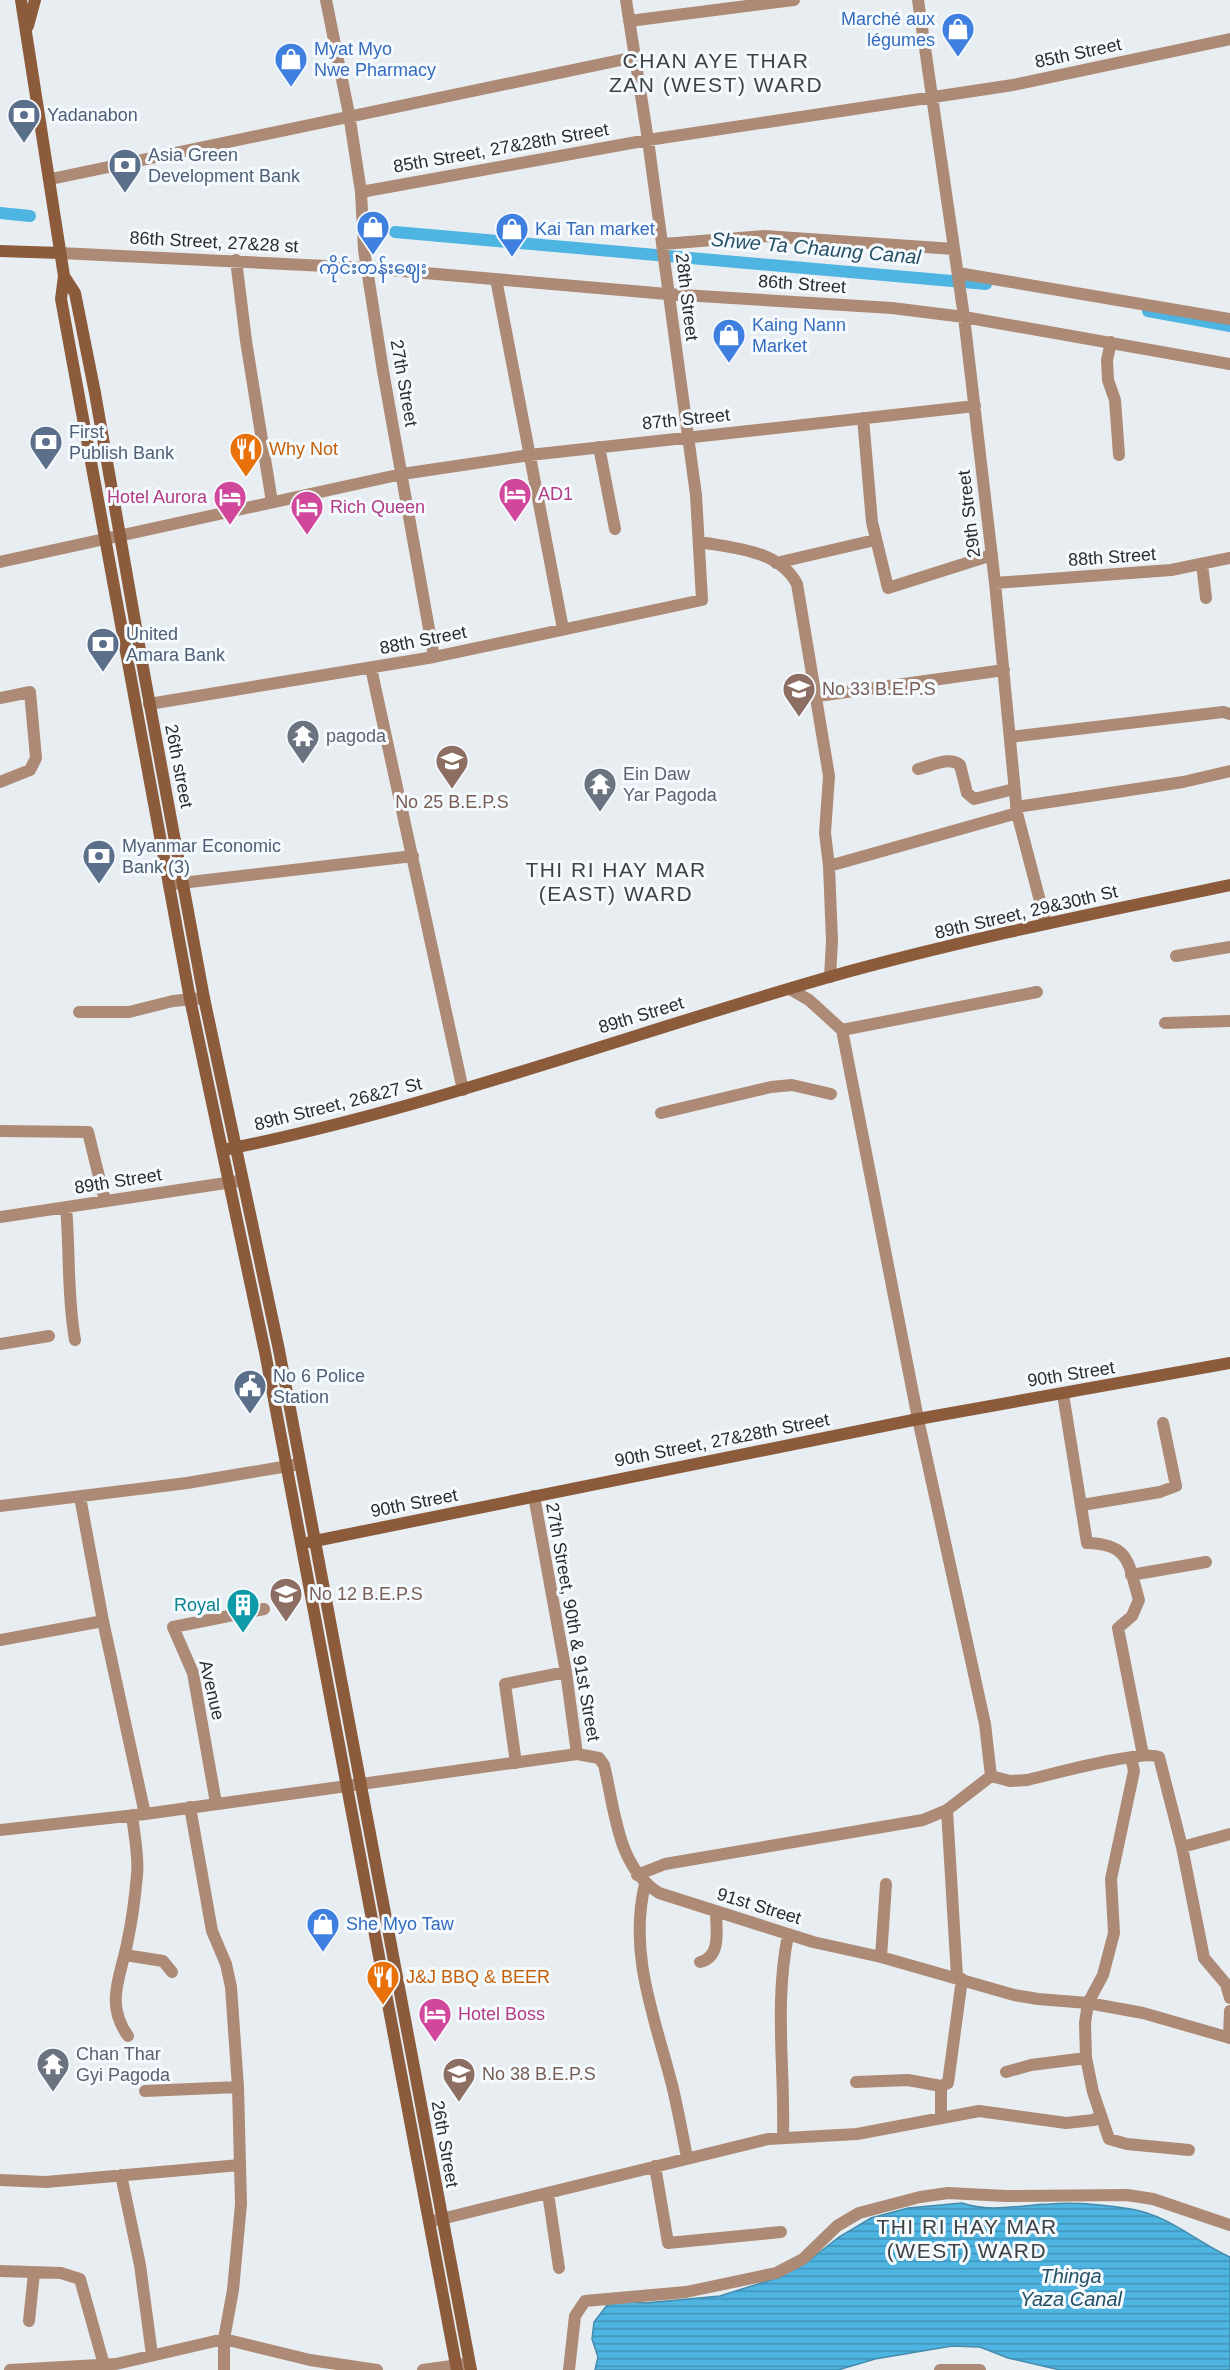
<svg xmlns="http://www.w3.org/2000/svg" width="1230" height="2370" viewBox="0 0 1230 2370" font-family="Arial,'Noto Sans Myanmar',sans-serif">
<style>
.water{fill:url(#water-rules);stroke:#448bac;stroke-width:1.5}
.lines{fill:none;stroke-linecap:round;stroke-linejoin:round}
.canal{stroke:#4eb4e2;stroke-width:12}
.street{stroke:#ad8a75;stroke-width:12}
.secondary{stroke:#8b5b3c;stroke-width:12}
.labels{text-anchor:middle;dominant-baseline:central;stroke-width:6;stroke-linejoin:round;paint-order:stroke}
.shop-label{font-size:18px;fill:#366cbe;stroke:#f5faff;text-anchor:start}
.street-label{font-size:18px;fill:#2b2c2e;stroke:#f5faff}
.service-label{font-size:18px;fill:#4e5e75;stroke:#f5faff;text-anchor:start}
.food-label{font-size:18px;fill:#c56008;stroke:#f5faff;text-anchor:start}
.hotel-label{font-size:18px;fill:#b23c85;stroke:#f5faff;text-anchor:start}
.education-label{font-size:18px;fill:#785e54;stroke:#f5faff;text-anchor:start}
.worship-label{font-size:18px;fill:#5b616d;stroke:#f5faff;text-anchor:start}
.culture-label{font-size:18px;fill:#0d838f;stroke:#f5faff;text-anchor:end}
.water-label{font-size:20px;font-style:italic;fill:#275165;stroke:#f5faff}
.quarter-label{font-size:21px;letter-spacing:1.5px;fill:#3e4245;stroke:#f5faff}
</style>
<defs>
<pattern id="water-rules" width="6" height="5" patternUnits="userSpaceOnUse" patternTransform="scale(1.5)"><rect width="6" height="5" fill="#4eb4e2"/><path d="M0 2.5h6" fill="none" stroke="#4193b8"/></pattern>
</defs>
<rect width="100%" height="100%" fill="#e8edf1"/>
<!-- water -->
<path class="water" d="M 962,2203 C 990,2213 1020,2205 1049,2204 C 1075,2202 1106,2205 1131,2209 C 1168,2215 1197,2242 1230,2257 L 1230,2370 L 1060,2370 L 1008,2358 L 980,2347 L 952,2346 L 875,2359 L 838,2370 L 595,2370 L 598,2357 L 592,2339 L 594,2322 L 608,2304 L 621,2301 L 645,2303 L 720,2296 L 780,2277 L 811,2259 L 839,2237 L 871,2218 L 908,2208 Z"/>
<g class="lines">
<!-- canal -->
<path class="canal" d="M 0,213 L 30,216
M 395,232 L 986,284
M 1148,311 L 1230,326"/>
<!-- street -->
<path class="street" d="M 326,0 L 349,114 L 361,192 L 364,250 L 383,371 L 434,657
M 918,0 L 964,317 L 995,583 L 1017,813 L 1046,924
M 629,21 L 794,0
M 51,179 L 635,57
M 361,192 L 648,140 L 1013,85 L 1230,39
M 663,244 L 765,236 L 954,249
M 60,253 L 367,268 L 667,294 L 892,308 L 964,317 L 1230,364
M 236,260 L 246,341 L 272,502
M 958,273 L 1230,319
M 496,279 L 563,629
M 1111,342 L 1107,360 L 1108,380 L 1115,400 L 1119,455
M 863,418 L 872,522 L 888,588 L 992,555
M 599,447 L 615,529
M 700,542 C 734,548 779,550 797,584 L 829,776 L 825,833 L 829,866 L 832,941 L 830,977
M 0,562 L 402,474 L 530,455 L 975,406
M 776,563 L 875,540
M 1202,564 L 1206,598
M 995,583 L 1171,570 L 1230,558
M 371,668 L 463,1090
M 818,696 L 1004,670
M 0,698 L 30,692 L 36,758 L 30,770 L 0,782
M 149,704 L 434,657 L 702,600 L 696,495 L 648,140 L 626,0
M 1010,737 L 1223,712 L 1230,714
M 918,769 C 931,766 949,756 960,765 L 967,793 L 974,799 L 1014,789
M 1016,807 L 1183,782 L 1230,771
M 829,866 L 1017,813
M 173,884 L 413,856
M 1176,956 L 1230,947
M 790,989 L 809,1000 L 842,1030 L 918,1419 L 985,1724 L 991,1776
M 79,1012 L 129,1012 L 173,1001 L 204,998
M 1165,1023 L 1230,1021
M 842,1030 L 1037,992
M 661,1113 L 771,1087 L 792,1085 L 831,1094
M 0,1131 L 88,1132 L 105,1201
M 66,1207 C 70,1252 67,1295 75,1340
M 0,1217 L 239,1181
M 0,1344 L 49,1336
M 1063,1394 L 1087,1543 C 1131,1544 1128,1564 1139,1600 L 1132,1616 L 1118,1628 L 1143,1755
M 534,1496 L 566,1672 L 577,1754
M 80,1497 L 103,1621 L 145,1814
M 1082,1505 L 1160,1492 L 1176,1486 L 1163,1423
M 0,1506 L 187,1483 L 300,1464
M 1131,1575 L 1206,1562
M 0,1640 L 103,1621
M 1131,1757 L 1134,1771 L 1111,1879 L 1114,1933 L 1103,1975 L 1088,2003 L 1085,2023 L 1086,2058 L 1093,2092 L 1109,2139 L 1127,2144 L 1189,2150
M 516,1763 L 505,1684 L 566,1672
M 216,1803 L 193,1673 L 173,1627 L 264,1609
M 190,1807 L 212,1931 L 226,1964 L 231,1987 L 238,2087 L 241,2204 L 233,2290 L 224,2339 L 224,2370
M 947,1810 L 957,1977
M 0,1830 L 145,1814 L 577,1754 L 599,1758 L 604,1765 C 615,1810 617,1867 659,1893 L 813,1942 L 881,1957 L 1014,1995 L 1038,1999 L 1088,2003 L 1143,2013 L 1230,2038
M 1182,1847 L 1230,1834
M 637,1875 L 665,1864 L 923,1820 L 947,1810 L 991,1776 L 1010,1781 L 1027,1780 C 1049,1775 1144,1749 1159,1757 L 1182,1847 L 1204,1958 L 1226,1984 L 1230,1998
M 645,1884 C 628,1954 655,2018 672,2085 C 678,2109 682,2133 687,2157
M 125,1955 L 163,1961 L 172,1972
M 881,1957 L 886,1884
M 700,1962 C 722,1957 716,1929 716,1912
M 128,2036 C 105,2004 120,1978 127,1944 C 132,1921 135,1898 137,1875 C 139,1856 134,1834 132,1815
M 1229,2038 L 1230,2011
M 1006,2072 L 1031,2065 L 1086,2058
M 856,2082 L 908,2080 L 941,2086
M 145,2091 L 238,2087
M 941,2117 L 941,2086 L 948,2083 L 962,1979
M 783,2138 C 785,2067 774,2006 788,1935
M 655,2166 L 668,2243 L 781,2232
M 121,2175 L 140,2265 L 152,2355
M 0,2180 L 46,2182 L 240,2165
M 548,2193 L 559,2268
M 433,2221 L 768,2139 L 857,2134 L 979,2111 L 1066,2123 L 1094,2120 L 1101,2115
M 0,2271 L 61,2273 L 80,2279 L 104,2365
M 29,2321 L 34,2273
M 10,2370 L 116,2364 L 224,2339 L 310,2360 L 377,2370
M 423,2370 L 466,2364
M 569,2370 L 575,2316 L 585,2301 L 686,2292 L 776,2273 L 803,2259 L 837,2226 L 859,2213 L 920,2197 L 948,2193 L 1006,2196 L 1127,2195 L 1153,2199 L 1230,2225
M 940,2370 L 980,2370"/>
<!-- secondary -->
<path class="secondary" d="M 21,0 L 64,276 L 61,299 L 190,999 L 265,1352 L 457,2370
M 28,26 L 35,0
M 0,251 L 60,253
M 64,276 L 75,293 L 95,393 L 144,673 L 204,998 L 279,1350 L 471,2370
M 228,1149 C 432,1108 629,1034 829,977 C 961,940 1096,913 1230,885
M 310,1542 L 918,1419 L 1230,1363"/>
</g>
<!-- icons -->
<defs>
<g id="shop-pin" transform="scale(1.725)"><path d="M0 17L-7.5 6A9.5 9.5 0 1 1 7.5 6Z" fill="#3f7fe0" stroke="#f5faff"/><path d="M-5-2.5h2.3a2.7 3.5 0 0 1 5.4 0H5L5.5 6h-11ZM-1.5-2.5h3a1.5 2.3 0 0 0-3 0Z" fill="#fff"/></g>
<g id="bank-pin" transform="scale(1.725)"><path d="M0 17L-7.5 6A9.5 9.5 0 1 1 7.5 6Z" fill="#5c6f8a" stroke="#f5faff"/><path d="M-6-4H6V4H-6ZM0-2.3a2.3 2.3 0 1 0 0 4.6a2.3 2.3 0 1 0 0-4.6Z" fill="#fff"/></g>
<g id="restaurant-pin" transform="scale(1.725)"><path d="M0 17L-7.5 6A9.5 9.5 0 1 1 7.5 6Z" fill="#e8710a" stroke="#f5faff"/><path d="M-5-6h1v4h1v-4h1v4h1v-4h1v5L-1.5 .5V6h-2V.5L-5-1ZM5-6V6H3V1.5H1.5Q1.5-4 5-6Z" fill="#fff"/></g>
<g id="hotel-pin" transform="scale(1.725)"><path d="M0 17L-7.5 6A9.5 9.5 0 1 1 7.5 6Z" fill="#d1479c" stroke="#f5faff"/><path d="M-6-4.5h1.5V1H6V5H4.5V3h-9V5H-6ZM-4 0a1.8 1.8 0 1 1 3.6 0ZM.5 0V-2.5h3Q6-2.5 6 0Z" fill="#fff"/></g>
<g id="school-pin" transform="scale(1.725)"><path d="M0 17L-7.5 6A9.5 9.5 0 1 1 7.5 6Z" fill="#8d6e63" stroke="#f5faff"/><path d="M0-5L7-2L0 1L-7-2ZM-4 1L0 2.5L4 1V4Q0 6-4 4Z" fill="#fff"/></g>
<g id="temple-pin" transform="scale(1.725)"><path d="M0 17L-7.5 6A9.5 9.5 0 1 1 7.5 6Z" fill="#6b7280" stroke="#f5faff"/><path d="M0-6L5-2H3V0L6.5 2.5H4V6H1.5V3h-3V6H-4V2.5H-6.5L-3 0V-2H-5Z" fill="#fff"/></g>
<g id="civic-pin" transform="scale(1.725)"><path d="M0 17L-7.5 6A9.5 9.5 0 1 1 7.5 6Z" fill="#5c6f8a" stroke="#f5faff"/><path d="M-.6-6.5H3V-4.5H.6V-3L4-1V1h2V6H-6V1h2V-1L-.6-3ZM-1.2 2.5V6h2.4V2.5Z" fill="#fff"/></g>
<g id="building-pin" transform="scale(1.725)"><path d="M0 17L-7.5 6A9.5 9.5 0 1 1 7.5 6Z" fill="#0f9aa8" stroke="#f5faff"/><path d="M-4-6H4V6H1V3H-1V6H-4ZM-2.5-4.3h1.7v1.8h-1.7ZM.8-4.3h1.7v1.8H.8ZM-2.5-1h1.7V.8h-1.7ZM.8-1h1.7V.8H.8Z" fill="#fff"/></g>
</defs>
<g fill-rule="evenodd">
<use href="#shop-pin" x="958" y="29"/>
<use href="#shop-pin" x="291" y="59"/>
<use href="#bank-pin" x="24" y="115"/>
<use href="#bank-pin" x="125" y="165"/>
<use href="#shop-pin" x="373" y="227"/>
<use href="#shop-pin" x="512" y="229"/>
<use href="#shop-pin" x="729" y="335"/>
<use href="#bank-pin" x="46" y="442"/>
<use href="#restaurant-pin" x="246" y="449"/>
<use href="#hotel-pin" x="515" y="494"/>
<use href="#hotel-pin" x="230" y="497"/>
<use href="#hotel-pin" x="307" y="507"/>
<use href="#bank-pin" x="103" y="644"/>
<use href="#school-pin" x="799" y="689"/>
<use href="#temple-pin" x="303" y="736"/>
<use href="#school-pin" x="452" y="761"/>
<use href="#temple-pin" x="600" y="784"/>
<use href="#bank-pin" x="99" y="856"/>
<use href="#civic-pin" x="250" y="1386"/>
<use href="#school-pin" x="286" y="1594"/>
<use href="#building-pin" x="243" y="1605"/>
<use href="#shop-pin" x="323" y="1924"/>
<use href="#restaurant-pin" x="383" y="1977"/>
<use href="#hotel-pin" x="435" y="2014"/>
<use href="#temple-pin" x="53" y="2064"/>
<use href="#school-pin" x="459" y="2074"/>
</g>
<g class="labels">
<!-- shop labels -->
<g class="shop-label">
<text x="935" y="19" text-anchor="end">Marché aux<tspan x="935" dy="21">légumes</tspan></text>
<text x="314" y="49">Myat Myo<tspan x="314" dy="21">Nwe Pharmacy</tspan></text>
<text x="535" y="229">Kai Tan market</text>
<text x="373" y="268" text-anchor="middle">ကိုင်းတန်းဈေး</text>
<text x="752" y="325">Kaing Nann<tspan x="752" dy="21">Market</tspan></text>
<text x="346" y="1924">She Myo Taw</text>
</g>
<!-- street labels -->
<g class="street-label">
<text transform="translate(1078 53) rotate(-12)">85th Street</text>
<text transform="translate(501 148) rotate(-10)">85th Street, 27&amp;28th Street</text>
<text transform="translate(214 242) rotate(3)">86th Street, 27&amp;28 st</text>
<text transform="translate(802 284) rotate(4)">86th Street</text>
<text transform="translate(687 297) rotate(83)">28th Street</text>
<text transform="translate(404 383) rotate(80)">27th Street</text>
<text transform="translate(686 419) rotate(-6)">87th Street</text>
<text transform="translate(969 514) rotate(-97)">29th Street</text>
<text transform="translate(1112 557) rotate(-4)">88th Street</text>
<text transform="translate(423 640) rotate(-11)">88th Street</text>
<text transform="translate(179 766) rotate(79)">26th street</text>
<text transform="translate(1026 912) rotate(-13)">89th Street, 29&amp;30th St</text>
<text transform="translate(641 1015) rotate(-17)">89th Street</text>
<text transform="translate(338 1104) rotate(-14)">89th Street, 26&amp;27 St</text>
<text transform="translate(118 1181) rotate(-9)">89th Street</text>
<text transform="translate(1071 1374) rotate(-9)">90th Street</text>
<text transform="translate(722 1440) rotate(-11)">90th Street, 27&amp;28th Street</text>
<text transform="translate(414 1503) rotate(-11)">90th Street</text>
<text transform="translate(573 1622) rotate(80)">27th Street, 90th &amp; 91st Street</text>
<text transform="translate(212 1690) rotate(77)">Avenue</text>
<text transform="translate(759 1906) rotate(17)">91st Street</text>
<text transform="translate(445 2144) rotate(80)">26th Street</text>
</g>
<!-- service labels -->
<g class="service-label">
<text x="47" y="115">Yadanabon</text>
<text x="148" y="155">Asia Green<tspan x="148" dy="21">Development Bank</tspan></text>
<text x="69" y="432">First<tspan x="69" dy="21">Publish Bank</tspan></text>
<text x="126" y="634">United<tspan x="126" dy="21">Amara Bank</tspan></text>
<text x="122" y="846">Myanmar Economic<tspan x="122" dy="21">Bank (3)</tspan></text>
<text x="273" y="1376">No 6 Police<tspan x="273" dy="21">Station</tspan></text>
</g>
<!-- food labels -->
<g class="food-label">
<text x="269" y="449">Why Not</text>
<text x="406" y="1977">J&amp;J BBQ &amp; BEER</text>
</g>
<!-- hotel labels -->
<g class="hotel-label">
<text x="538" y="494">AD1</text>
<text x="207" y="497" text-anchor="end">Hotel Aurora</text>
<text x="330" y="507">Rich Queen</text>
<text x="458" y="2014">Hotel Boss</text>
</g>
<!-- education labels -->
<g class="education-label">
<text x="822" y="689">No 33 B.E.P.S</text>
<text x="452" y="802" text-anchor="middle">No 25 B.E.P.S</text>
<text x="309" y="1594">No 12 B.E.P.S</text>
<text x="482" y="2074">No 38 B.E.P.S</text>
</g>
<!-- worship labels -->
<g class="worship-label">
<text x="326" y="736">pagoda</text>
<text x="623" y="774">Ein Daw<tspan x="623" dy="21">Yar Pagoda</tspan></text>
<text x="76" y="2054">Chan Thar<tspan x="76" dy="21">Gyi Pagoda</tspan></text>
</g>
<!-- culture labels -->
<g class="culture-label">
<text x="220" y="1605">Royal</text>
</g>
<!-- water labels -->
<g class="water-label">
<text transform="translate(816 248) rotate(5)">Shwe Ta Chaung Canal</text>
<text x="1071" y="2276">Thinga<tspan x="1071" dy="23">Yaza Canal</tspan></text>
</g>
<!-- quarter labels -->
<g class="quarter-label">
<text x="716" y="60">CHAN AYE THAR<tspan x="716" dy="24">ZAN (WEST) WARD</tspan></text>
<text x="616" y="869">THI RI HAY MAR<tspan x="616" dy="24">(EAST) WARD</tspan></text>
<text x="967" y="2226">THI RI HAY MAR<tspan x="967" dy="24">(WEST) WARD</tspan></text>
</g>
</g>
</svg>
